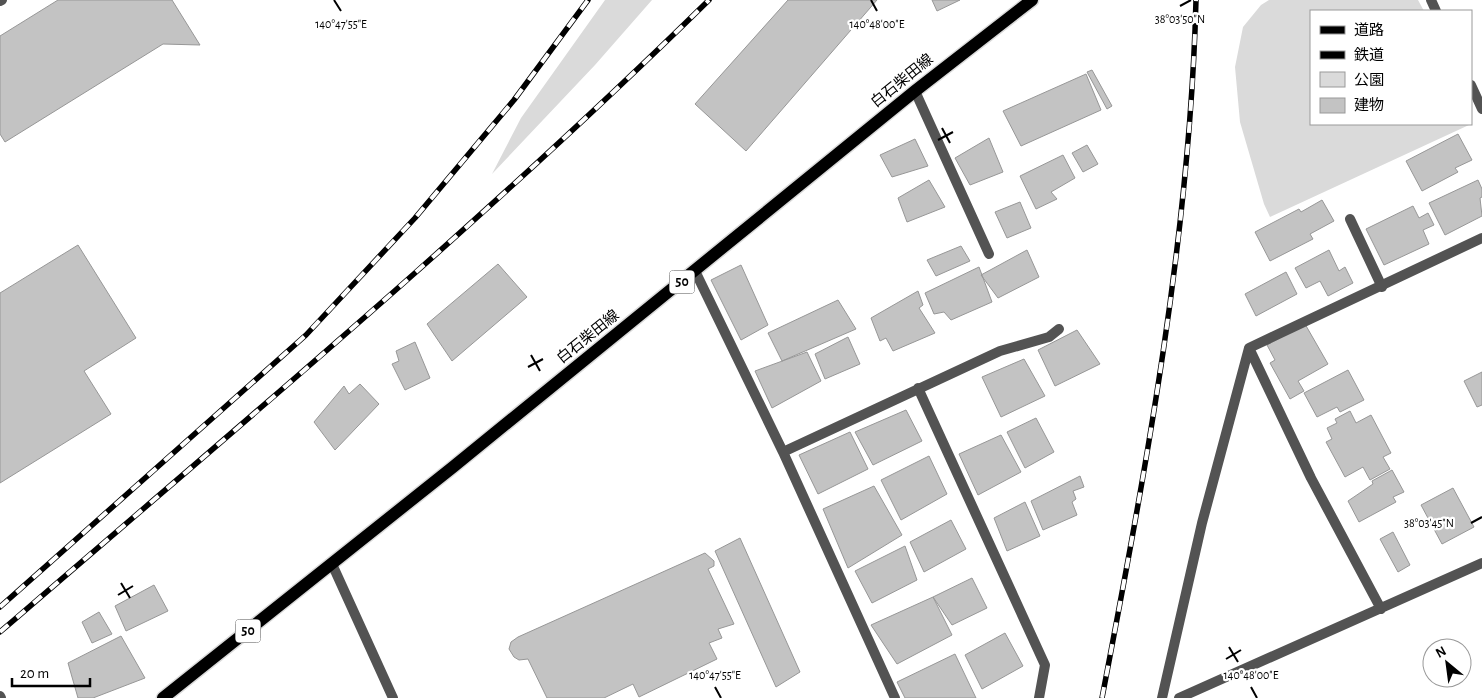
<svg xmlns="http://www.w3.org/2000/svg" width="1482" height="698" viewBox="0 0 1482 698" font-family="'Alegreya Sans','Noto Sans JP',sans-serif">
<style>
.green{fill:#dadada}
.building{fill:#c3c3c3;stroke:#979797}
.lines{fill:none;stroke-linecap:round;stroke-linejoin:round}
.primary-casing{stroke:#dbdbdb;stroke-width:15}
.service{stroke:#535353;stroke-width:10}
.minor{stroke:#535353;stroke-width:10}
.tertiary{stroke:#535353;stroke-width:10}
.primary{stroke:#000;stroke-width:12}
.rail-casing{stroke:#000;stroke-width:5.5}
.rail{stroke:#fff;stroke-width:4;stroke-dasharray:11;stroke-linecap:butt}
.ticks{fill:none;stroke:#000;stroke-width:2}
.labels{text-anchor:middle;dominant-baseline:central;stroke-width:4.5;stroke-linejoin:round;paint-order:stroke}
.shield{fill:#fff;stroke:#4c4c4c;stroke-width:1}
.shield-label{font-size:14px;font-weight:bold;fill:#000}
.street-label{font-size:15px;fill:#000;stroke:#fff}
.ticks-label{font-size:12px;text-anchor:middle;fill:#000;stroke:#fff;stroke-width:4.5;stroke-linejoin:round;paint-order:stroke}
</style>
<rect width="100%" height="100%" fill="#fff"/>
<!-- green -->
<path class="green" d="M 605,0 L 652,0 L 595,65 L 492,174 L 521,118 Z
M 1269,0 L 1418,0 L 1424,11 L 1311,11 L 1311,124 L 1469,125 L 1270,217 L 1264,204 L 1240,122 L 1235,67 L 1243,27 L 1261,5 Z"/>
<!-- building -->
<path class="building" d="M 58,0 L 172,0 L 200,45 L 163,44 L 5,142 L 0,134 L 0,36 Z
M 788,0 L 877,0 L 746,151 L 695,104 Z
M 932,0 L 960,0 L 937,11 Z
M 1092,70 L 1112,106 L 1107,109 L 1087,72 Z
M 1086,74 L 1101,110 L 1021,146 L 1003,111 Z
M 1458,134 L 1472,160 L 1455,168 L 1458,172 L 1422,191 L 1406,161 Z
M 989,138 L 1003,172 L 970,185 L 955,158 Z
M 915,139 L 928,166 L 892,177 L 880,155 Z
M 1087,145 L 1098,164 L 1083,172 L 1072,153 Z
M 1063,155 L 1075,178 L 1051,192 L 1057,199 L 1036,209 L 1020,176 Z
M 929,180 L 945,207 L 907,222 L 898,198 Z
M 1478,180 L 1482,189 L 1482,197 L 1480,198 L 1482,216 L 1445,235 L 1429,203 Z
M 1322,200 L 1334,221 L 1310,234 L 1313,239 L 1270,261 L 1255,232 L 1299,209 L 1301,212 Z
M 1020,202 L 1031,228 L 1007,238 L 995,212 Z
M 1413,206 L 1419,218 L 1428,213 L 1434,225 L 1423,230 L 1429,244 L 1384,265 L 1366,229 Z
M 78,245 L 136,338 L 84,371 L 111,414 L 0,483 L 0,293 Z
M 961,246 L 970,261 L 936,276 L 927,260 Z
M 1027,250 L 1039,277 L 998,298 L 981,275 Z
M 1329,250 L 1339,271 L 1345,267 L 1353,283 L 1328,296 L 1320,281 L 1306,288 L 1295,268 Z
M 498,264 L 527,297 L 452,361 L 427,324 Z
M 741,265 L 768,325 L 741,340 L 711,280 Z
M 979,267 L 992,302 L 951,320 L 944,312 L 934,314 L 925,293 Z
M 1286,272 L 1297,294 L 1256,316 L 1245,294 Z
M 918,291 L 923,305 L 919,308 L 935,333 L 893,351 L 886,338 L 880,341 L 871,318 Z
M 838,300 L 856,329 L 782,361 L 768,333 Z
M 1305,324 L 1328,364 L 1298,381 L 1304,391 L 1290,399 L 1270,363 L 1275,360 L 1267,345 Z
M 1077,330 L 1100,364 L 1055,386 L 1038,350 Z
M 848,337 L 860,364 L 825,379 L 815,354 Z
M 415,342 L 430,378 L 405,390 L 392,364 L 399,361 L 396,351 Z
M 807,352 L 821,381 L 772,408 L 755,371 Z
M 1024,359 L 1045,396 L 1001,417 L 982,377 Z
M 1348,370 L 1364,400 L 1340,412 L 1337,407 L 1317,417 L 1304,393 Z
M 1482,372 L 1482,405 L 1477,407 L 1464,381 Z
M 360,384 L 379,404 L 335,450 L 314,422 L 344,386 L 349,394 Z
M 906,410 L 922,441 L 873,465 L 855,432 Z
M 1350,411 L 1356,423 L 1371,415 L 1391,453 L 1383,457 L 1390,469 L 1370,480 L 1363,467 L 1345,477 L 1326,442 L 1332,439 L 1327,428 L 1337,423 L 1335,419 Z
M 1036,418 L 1054,452 L 1025,468 L 1007,432 Z
M 850,432 L 868,469 L 818,494 L 799,455 Z
M 1001,435 L 1021,472 L 978,495 L 959,454 Z
M 929,456 L 947,494 L 901,520 L 881,480 Z
M 1392,470 L 1404,492 L 1393,497 L 1396,502 L 1359,522 L 1348,501 L 1373,484 L 1372,481 Z
M 1080,476 L 1084,487 L 1073,491 L 1076,499 L 1072,502 L 1077,515 L 1043,530 L 1031,501 Z
M 874,486 L 902,535 L 848,568 L 823,509 Z
M 1453,488 L 1474,527 L 1442,544 L 1421,505 Z
M 1025,502 L 1040,536 L 1007,551 L 994,518 Z
M 951,520 L 966,549 L 924,572 L 910,542 Z
M 1393,532 L 1410,565 L 1398,572 L 1380,539 Z
M 740,538 L 800,672 L 776,687 L 715,551 Z
M 905,546 L 917,580 L 872,603 L 855,571 Z
M 705,553 L 714,561 L 714,566 L 708,569 L 734,624 L 718,629 L 722,638 L 709,643 L 717,659 L 639,697 L 633,684 L 604,698 L 547,698 L 528,659 L 519,660 L 514,657 L 509,649 L 511,642 L 518,637 Z
M 972,578 L 987,608 L 952,625 L 933,597 Z
M 154,585 L 168,611 L 126,631 L 115,606 Z
M 933,597 L 952,635 L 897,664 L 871,625 Z
M 99,612 L 112,634 L 92,643 L 82,622 Z
M 1005,633 L 1023,666 L 982,689 L 965,655 Z
M 121,636 L 145,678 L 93,698 L 78,698 L 68,663 Z
M 955,654 L 976,698 L 905,698 L 897,682 Z"/>
<g class="lines">
<!-- primary casing -->
<g class="primary-casing">
<path id="primary" d="M 163,698 L 453,467 L 915,91 L 1032,0"/>
</g>
<!-- service -->
<path class="service" d="M 0,1 L 2,0
M 1350,219 L 1382,287"/>
<!-- minor -->
<path class="minor" d="M 1431,0 L 1436,11
M 1471,85 L 1482,109
M 915,91 L 989,254
M 695,271 L 783,452 L 895,698
M 1249,348 L 1311,478 L 1381,609
M 918,388 L 1045,665 L 1039,698
M 783,452 L 1000,351 L 1049,337 L 1059,329
M 0,696 L 1,698
M 1162,698 L 1202,523 L 1249,348 L 1482,238
M 1179,698 L 1482,563"/>
<!-- tertiary -->
<path class="tertiary" d="M 332,564 L 393,698"/>
<!-- primary -->
<use href="#primary" class="primary"/>
<!-- rail casing -->
<g class="rail-casing">
<path id="rail" d="M 0,607 L 306,335 L 415,218 L 514,100 L 588,0
M 0,632 C 240,425 483,222 709,0
M 1102,698 C 1146,468 1190,235 1196,0"/>
</g>
<!-- rail -->
<use href="#rail" class="rail"/>
</g>
<!-- ticks -->
<path class="ticks" d="M 334,0 L 341,11M 871,0 L 877,11M 1180,6 L 1191,0M 942,128 L 950,143M 938,140 L 953,132M 531,355 L 540,371M 528,367 L 543,359M 1471,523 L 1482,517M 121,583 L 130,598M 118,595 L 133,586M 1229,647 L 1238,662M 1226,659 L 1241,650M 715,687 L 721,698M 1251,687 L 1257,698"/>
<g class="labels">
<!-- shield labels -->
<g class="shield">
<rect x="669.5" y="270.5" width="25" height="23" rx="4"/>
<rect x="235.5" y="619.5" width="25" height="23" rx="4"/>
</g>
<g class="shield-label">
<text x="682" y="282">50</text>
<text x="248" y="631">50</text>
</g>
<!-- street labels -->
<g class="street-label">
<text transform="translate(902 81) rotate(-39)">白石柴田線</text>
<text transform="translate(588 337) rotate(-39)">白石柴田線</text>
</g>
</g>
<g class="ticks-label">
<text x="1180" y="23">38°03'50"N</text>
<text x="341" y="28">140°47'55"E</text>
<text x="877" y="28">140°48'00"E</text>
<text x="1429" y="527">38°03'45"N</text>
<text x="715" y="679">140°47'55"E</text>
<text x="1251" y="679">140°48'00"E</text>
</g>
<!-- legend -->
<rect x="1310" y="10" width="162" height="115" fill="#ffffff" stroke="#999999"/>
<rect x="1320" y="26" width="25" height="8" fill="#000000" stroke="#999999"/>
<text x="1354" y="35" font-size="15" fill="#000000">道路</text>
<rect x="1320" y="51" width="25" height="8" fill="#000000" stroke="#999999"/>
<text x="1354" y="60" font-size="15" fill="#000000">鉄道</text>
<rect x="1320" y="72" width="25" height="15" fill="#dadada" stroke="#999999"/>
<text x="1354" y="85" font-size="15" fill="#000000">公園</text>
<rect x="1320" y="98" width="25" height="15" fill="#c3c3c3" stroke="#999999"/>
<text x="1354" y="110" font-size="15" fill="#000000">建物</text>
<!-- north arrow -->
<g transform="translate(1447 663) rotate(331)"><circle r="24" fill="#ffffff" stroke="#999999"/>
<path d="M0-4L9 19L0 12L-9 19Z" fill="#000000"/>
<text y="-8" font-size="14" font-weight="bold" text-anchor="middle" fill="#000000">N</text>
</g>
<!-- scale -->
<path d="M12 678v8h78v-8" fill="none" stroke="#000000" stroke-width="2.5"/>
<text x="20" y="678" font-size="15" fill="#000000" stroke="#ffffff" stroke-width="4" paint-order="stroke">20 m</text>
</svg>
